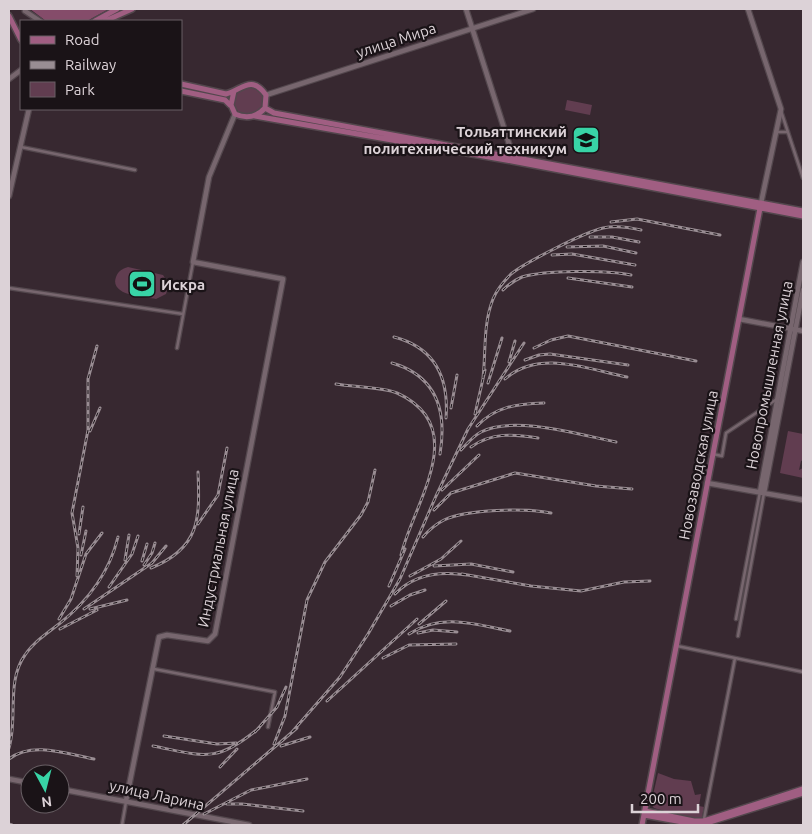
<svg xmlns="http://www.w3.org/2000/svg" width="812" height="834" viewBox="0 0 812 834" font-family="Ubuntu,sans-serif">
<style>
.green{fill:#613d50}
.forest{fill:#854c6a}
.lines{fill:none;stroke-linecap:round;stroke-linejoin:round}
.street-casing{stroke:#53474d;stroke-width:5}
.secondary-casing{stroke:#53474d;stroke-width:7}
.primary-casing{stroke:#53474d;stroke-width:8}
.street{stroke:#77666e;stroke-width:2.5}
.secondary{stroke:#77666e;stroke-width:4.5}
.primary{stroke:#a05e82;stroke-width:5}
.rail-casing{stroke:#998d93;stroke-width:3}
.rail{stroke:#1a1317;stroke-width:1;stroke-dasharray:4;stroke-linecap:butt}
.labels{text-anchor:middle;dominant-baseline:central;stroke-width:4.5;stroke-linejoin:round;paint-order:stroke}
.street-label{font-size:15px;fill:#dcd2d7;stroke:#1a1317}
.poi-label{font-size:15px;font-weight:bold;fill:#dcd2d7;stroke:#1a1317;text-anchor:end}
</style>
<rect width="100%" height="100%" fill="#372830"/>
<!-- green -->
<path class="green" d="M234 101a15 15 0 1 1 30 0a15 15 0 1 1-30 0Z
M 567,100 L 592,105 L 590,115 L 565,110 Z
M 128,267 L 163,275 L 169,284 L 166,294 L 156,299 C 145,297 109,296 116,277 C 118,271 122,269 128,267 Z
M 788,431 L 803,434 L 803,460 L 801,461 L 799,470 L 803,468 L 803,478 L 780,473 Z
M 658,773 L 674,779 L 691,781 L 695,795 L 701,794 L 699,806 L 704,807 L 702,817 L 700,817 L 701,819 L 656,811 L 664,811 L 654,808 L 651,804 Z"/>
<!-- forest -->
<path class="forest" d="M 30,9 L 109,9 L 87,21 L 46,21 Z"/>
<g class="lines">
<!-- street casing -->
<g class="street-casing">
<path id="street" d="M 781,111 L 803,178
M 777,132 L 788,132
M 21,147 L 135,170
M 9,288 L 183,314
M 177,348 L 193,262
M 713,454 L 722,456 L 726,433 L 777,399
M 736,619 L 760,492
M 738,636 L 764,493
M 677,646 L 803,672
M 154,669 L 275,692 L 268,727
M 704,819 L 735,658
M 122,825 L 126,802"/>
</g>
<!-- secondary casing -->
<g class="secondary-casing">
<path id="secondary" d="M 466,9 L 511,150 L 512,160
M 748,9 L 781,109 L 761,203
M 25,11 L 40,21
M 9,79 L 21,70
M 266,95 L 533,9
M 9,196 L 29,109
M 739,319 L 803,331
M 707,483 L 803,500
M 760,492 L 803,262
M 764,493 L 803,290
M 9,779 L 30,783
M 60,789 L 249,825
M 126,801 L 159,637 L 167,635 L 208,641 L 215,634 L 283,279 L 193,262 L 209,177 L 235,114"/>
</g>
<!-- primary casing -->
<g class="primary-casing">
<path id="primary" d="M 9,16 L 21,40
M 95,21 L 117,9
M 105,21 L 132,9
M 181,84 L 226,94 C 242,90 251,74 266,95 L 265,108 C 257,117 246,119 235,114 L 231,105 L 234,91
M 181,91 L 225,100 L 230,105
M 265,108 L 274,113 L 803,211
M 255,116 L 512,161 L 803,216
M 645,811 L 694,821 L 704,821 L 803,789
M 644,815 L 699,825
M 642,825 L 761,203
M 700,825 L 803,793"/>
</g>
<!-- street -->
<use href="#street" class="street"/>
<!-- secondary -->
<use href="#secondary" class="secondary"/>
<!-- primary -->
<use href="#primary" class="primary"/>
<!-- rail casing -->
<g class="rail-casing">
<path id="rail" d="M 611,222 L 637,219 L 720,235
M 590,237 L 612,237 L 639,242
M 567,247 L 603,246 L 636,253
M 552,255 L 572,254 L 635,265
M 568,278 L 632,287
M 503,290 C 508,285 515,280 522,277 C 545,270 608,270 631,275
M 394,337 C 436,348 449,378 446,418
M 534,348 L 551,340 L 568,336 L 696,361
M 525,360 L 539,355 L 550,354 L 628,365
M 509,362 L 515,341
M 392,363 C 437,376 447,412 440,454
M 483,378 C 486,351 483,324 493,299 C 497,289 504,281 511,274 C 526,262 585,232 603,228 C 616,225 628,227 641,230
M 505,379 C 539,349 587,369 627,377
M 488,383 L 502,338
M 336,384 C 353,387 383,387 397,393 C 472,427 414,502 401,555
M 451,408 L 457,375
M 475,414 L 485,370
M 477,426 C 496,406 517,404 544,403
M 90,431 L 100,408
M 471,447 C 492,432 514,434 538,438
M 461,450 C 467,444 473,436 481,432 C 514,415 580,435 616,442
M 442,490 L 479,455
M 434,510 L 451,493 L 515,473 L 596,486 L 632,489
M 198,524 L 218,495 L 227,448
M 79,534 L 83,507
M 423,537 C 429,530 436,524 444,520 C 467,509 526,508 551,513
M 81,555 L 86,531
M 125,560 L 129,535
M 142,561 L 147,544
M 144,565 L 152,553 L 155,543
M 434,566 L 471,564 L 513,572
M 151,568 C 200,548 200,519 198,472
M 462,574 L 531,586 L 581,591 L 624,582 L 650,581
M 77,576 L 78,548 L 72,513 L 88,430 L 88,379 L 97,346
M 410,576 L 441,559 L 461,541
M 389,586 L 405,549
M 109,587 L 132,554 L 138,536
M 395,594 C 414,574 441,571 467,575
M 391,606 L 410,595 L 425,590
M 84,609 L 152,563 L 166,546
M 90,609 L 127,600
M 59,619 L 71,599 L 86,554 L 102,533
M 419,624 L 446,601
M 60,629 L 97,610
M 418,633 L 433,630 L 457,632
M 409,634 C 441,613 474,624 510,631
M 383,658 L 409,645 L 456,644
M 327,701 L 417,619
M 255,732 L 277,707 L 286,687
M 292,732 L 340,677 L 368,634 L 400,579 L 436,496 L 468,429 L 524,343
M 164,736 L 217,744 L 236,743
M 274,744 L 285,716 L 307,600 L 325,562 L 361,515 L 368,502 L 375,470
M 153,746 C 204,756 216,764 259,728
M 281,746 L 310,737
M 9,748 C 18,719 6,681 25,655 C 33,643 47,633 59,624 C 88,601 109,574 118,537
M 9,759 C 32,741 67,754 94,759
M 220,767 L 237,749
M 227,804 L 242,804 L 303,811
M 204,814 L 251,790 L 307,779
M 9,824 L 12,825
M 183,825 L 297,728"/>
</g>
<!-- rail -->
<use href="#rail" class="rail"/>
</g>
<!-- icons -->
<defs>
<g id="university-square" transform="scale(1.4375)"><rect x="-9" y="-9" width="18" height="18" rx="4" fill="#38d4a6" stroke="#1a1317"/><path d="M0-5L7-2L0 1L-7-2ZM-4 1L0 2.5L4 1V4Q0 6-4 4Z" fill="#111"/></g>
<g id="stadium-square" transform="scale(1.4375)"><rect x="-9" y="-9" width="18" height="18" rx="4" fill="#38d4a6" stroke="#1a1317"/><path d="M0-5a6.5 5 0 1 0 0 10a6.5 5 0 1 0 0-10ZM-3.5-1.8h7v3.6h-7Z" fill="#111"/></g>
</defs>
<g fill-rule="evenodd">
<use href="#university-square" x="586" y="140"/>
<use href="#stadium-square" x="142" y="284"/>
</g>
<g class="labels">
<!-- street labels -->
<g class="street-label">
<text transform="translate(396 40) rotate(-18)">улица Мира</text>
<text transform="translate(769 375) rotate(-79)">Новопромышленная улица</text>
<text transform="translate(698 465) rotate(-79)">Новозаводская улица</text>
<text transform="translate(218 548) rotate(-79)">Индустриальная улица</text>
<text transform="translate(157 795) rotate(12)">улица Ларина</text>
</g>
<!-- poi labels -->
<g class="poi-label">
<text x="567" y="131">Тольяттинский<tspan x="567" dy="17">политехнический техникум</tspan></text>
<text x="161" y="284" text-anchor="start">Искра</text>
</g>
</g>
<!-- border -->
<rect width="812" height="834" fill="none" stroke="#dcd2d7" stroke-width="20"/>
<!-- legend -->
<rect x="20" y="20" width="162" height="90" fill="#1a1317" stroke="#685f64"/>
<rect x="30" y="36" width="25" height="8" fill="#a05e82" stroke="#685f64"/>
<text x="65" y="45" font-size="15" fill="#dcd2d7">Road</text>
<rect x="30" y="61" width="25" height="8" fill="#998d93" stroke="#685f64"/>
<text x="65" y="70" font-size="15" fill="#dcd2d7">Railway</text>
<rect x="30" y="82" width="25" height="15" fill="#613d50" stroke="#685f64"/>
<text x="65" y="95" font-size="15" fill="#dcd2d7">Park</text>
<!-- north arrow -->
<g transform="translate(45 789) rotate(173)"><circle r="24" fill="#1a1317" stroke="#685f64"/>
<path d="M0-4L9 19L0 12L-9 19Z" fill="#38d4a6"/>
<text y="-8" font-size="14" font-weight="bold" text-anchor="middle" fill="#dcd2d7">N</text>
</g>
<!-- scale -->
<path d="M632 804v8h66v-8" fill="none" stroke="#dcd2d7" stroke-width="2.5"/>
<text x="640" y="804" font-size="15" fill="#dcd2d7" stroke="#1a1317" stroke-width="4" paint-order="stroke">200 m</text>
</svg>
